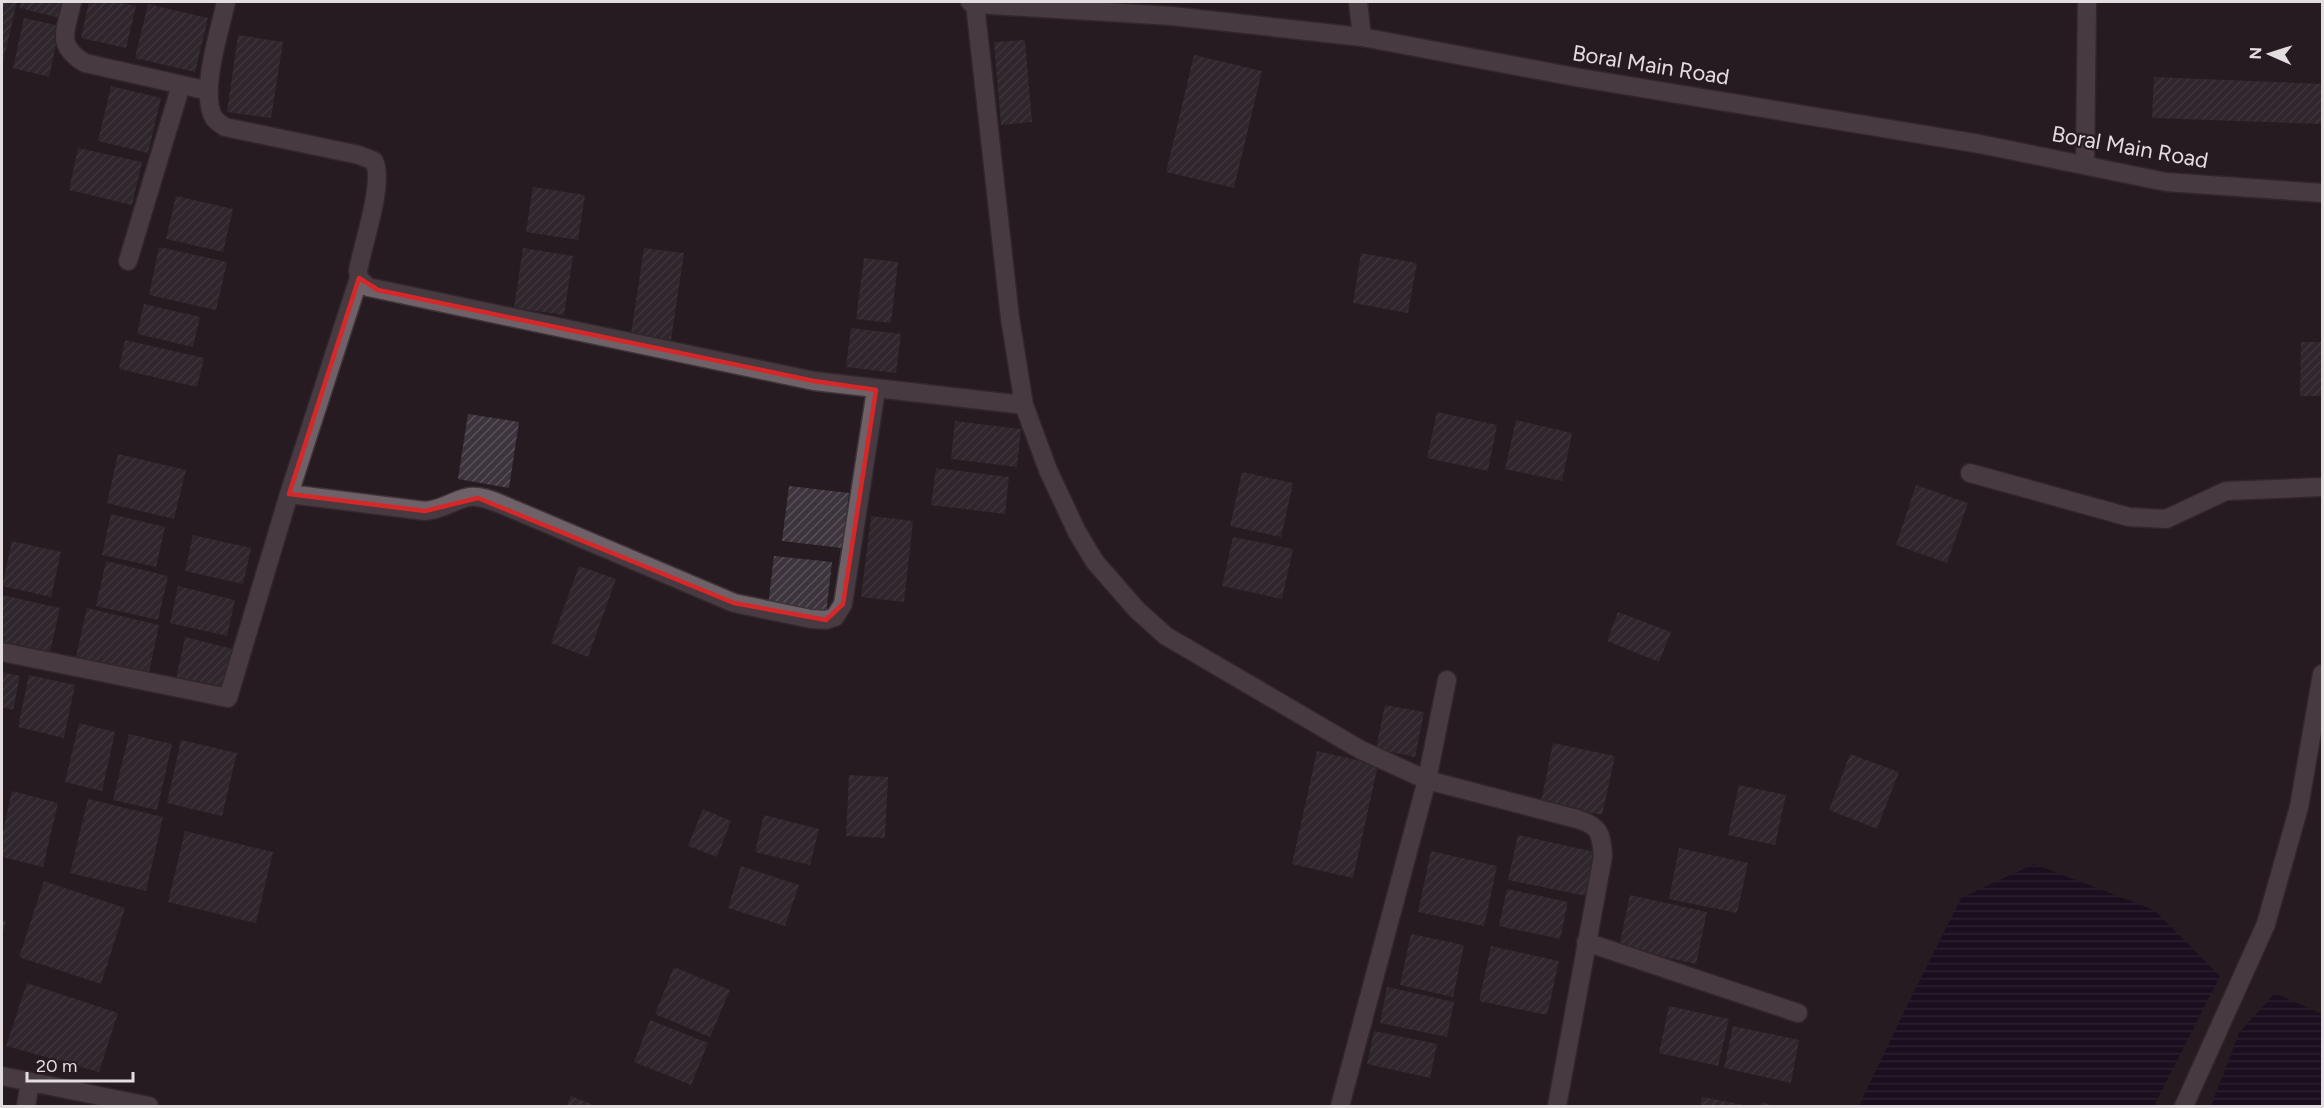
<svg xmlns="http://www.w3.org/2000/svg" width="2324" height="1108" viewBox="0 0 2324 1108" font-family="Figtree,sans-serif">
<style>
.water{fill:url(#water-rules)}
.building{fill:url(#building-hatch)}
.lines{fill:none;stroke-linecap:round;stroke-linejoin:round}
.street-casing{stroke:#3e3539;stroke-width:21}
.secondary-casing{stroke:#3e3539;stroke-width:21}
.street{stroke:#6f6168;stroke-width:18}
.secondary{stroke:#6f6168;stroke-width:18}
.marked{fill:none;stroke:#d62828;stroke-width:4.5;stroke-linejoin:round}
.labels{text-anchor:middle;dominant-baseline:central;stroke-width:4.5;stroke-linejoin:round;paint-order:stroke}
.street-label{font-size:22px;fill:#e4dde0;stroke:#261b21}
</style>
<defs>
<pattern id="water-rules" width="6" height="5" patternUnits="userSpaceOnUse" patternTransform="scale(1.5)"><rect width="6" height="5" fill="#0d001c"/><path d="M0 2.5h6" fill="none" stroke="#30253d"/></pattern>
<pattern id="building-hatch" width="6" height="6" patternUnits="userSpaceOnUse" patternTransform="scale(1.5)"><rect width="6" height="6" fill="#3d343d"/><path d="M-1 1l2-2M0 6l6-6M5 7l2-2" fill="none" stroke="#595159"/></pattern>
</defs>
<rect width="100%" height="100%" fill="#261b21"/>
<!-- water -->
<path class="water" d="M 2034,864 L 2154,910 L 2220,976 L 2154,1106 L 1859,1106 L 1906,1008 L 1961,898 Z
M 2275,993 L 2322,1014 L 2322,1106 L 2211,1106 L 2239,1033 Z"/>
<!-- building -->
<path class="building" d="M 2,2 L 17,2 L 2,66 Z
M 21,2 L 63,2 L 60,18 L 20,8 Z
M 89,2 L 116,2 L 136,6 L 126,48 L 81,38 Z
M 148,4 L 208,18 L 195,72 L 135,58 Z
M 24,18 L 60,26 L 49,77 L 13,68 Z
M 238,35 L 283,42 L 271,118 L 227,112 Z
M 1025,40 L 1032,122 L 1001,125 L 994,42 Z
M 1194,55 L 1262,71 L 1234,188 L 1166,172 Z
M 2154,77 L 2322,84 L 2322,124 L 2152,118 Z
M 111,86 L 161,98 L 148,153 L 98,141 Z
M 78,148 L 142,162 L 132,205 L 69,190 Z
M 533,187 L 585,195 L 578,240 L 526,232 Z
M 176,196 L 233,209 L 223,252 L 166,239 Z
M 159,247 L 227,262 L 216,310 L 149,295 Z
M 523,248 L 573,256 L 564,315 L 514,308 Z
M 644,248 L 684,253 L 671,340 L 631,334 Z
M 1361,253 L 1417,263 L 1408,313 L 1353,303 Z
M 864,258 L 898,262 L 891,323 L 856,319 Z
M 144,304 L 200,317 L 193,347 L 137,334 Z
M 851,328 L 901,334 L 896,373 L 846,367 Z
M 125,340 L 204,358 L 197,387 L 119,369 Z
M 2301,342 L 2322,342 L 2322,396 L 2300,396 Z
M 1437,412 L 1497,425 L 1488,471 L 1427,458 Z
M 468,414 L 519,422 L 509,488 L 458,479 Z
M 1516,420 L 1572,433 L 1562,481 L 1505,469 Z
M 955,421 L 1021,429 L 1017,467 L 951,459 Z
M 118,454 L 186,470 L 174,519 L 107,503 Z
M 936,468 L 1009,477 L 1005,514 L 931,505 Z
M 1242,472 L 1293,483 L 1281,537 L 1230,526 Z
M 1916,485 L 1968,503 L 1947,563 L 1896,545 Z
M 789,486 L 849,493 L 842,548 L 782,541 Z
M 111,514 L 165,527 L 156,567 L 102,555 Z
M 871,516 L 913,521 L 904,602 L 861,597 Z
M 193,535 L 251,548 L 243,584 L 185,571 Z
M 1233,537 L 1293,549 L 1282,599 L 1222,586 Z
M 12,541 L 61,552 L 51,597 L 2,586 Z
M 774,556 L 832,562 L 826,614 L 768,607 Z
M 106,561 L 168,576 L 158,620 L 96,606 Z
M 579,566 L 616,579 L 588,657 L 551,643 Z
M 178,586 L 235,600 L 227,636 L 170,623 Z
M 2,595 L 60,608 L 49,656 L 2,646 Z
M 87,608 L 159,625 L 148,677 L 75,661 Z
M 1618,612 L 1671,632 L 1659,662 L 1607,641 Z
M 185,637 L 233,649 L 224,690 L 176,679 Z
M 2,672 L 20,676 L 13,710 L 2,707 Z
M 29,675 L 75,685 L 64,738 L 18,727 Z
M 1385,705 L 1424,712 L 1415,757 L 1376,749 Z
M 79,723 L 115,732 L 102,791 L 65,782 Z
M 129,734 L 172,744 L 157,810 L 113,800 Z
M 181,740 L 237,753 L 222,816 L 167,803 Z
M 1553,743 L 1615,756 L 1602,815 L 1541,802 Z
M 1317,751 L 1378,765 L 1353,878 L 1292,864 Z
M 1850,754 L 1899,772 L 1877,829 L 1829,810 Z
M 849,775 L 888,777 L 885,838 L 846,836 Z
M 1739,785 L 1786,795 L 1775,845 L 1728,835 Z
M 12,791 L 58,803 L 43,867 L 2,857 L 2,836 Z
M 88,799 L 163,817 L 146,891 L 70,873 Z
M 703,809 L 731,821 L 717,857 L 688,846 Z
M 764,815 L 819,829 L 810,865 L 755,852 Z
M 185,831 L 273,852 L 256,923 L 168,902 Z
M 1518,835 L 1595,852 L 1586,896 L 1508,880 Z
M 1679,848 L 1748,863 L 1737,913 L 1669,899 Z
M 1431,851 L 1497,866 L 1484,926 L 1418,912 Z
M 741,866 L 799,885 L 785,926 L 728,908 Z
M 44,881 L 125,908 L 101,984 L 19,957 Z
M 1507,889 L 1568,902 L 1560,939 L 1499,926 Z
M 1630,895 L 1707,912 L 1696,964 L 1619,947 Z
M 2,920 L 6,922 L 2,935 Z
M 1411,934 L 1464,945 L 1453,997 L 1400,985 Z
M 1491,946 L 1559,961 L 1547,1015 L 1479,1001 Z
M 674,967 L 730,990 L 710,1037 L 655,1014 Z
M 27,983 L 118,1013 L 99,1072 L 6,1046 Z
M 1387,987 L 1454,1002 L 1447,1037 L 1380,1023 Z
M 1669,1006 L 1729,1019 L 1718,1066 L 1659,1053 Z
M 650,1020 L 708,1043 L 691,1085 L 634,1062 Z
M 1733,1026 L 1799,1040 L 1791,1083 L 1724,1068 Z
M 1374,1031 L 1437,1044 L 1430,1078 L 1367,1064 Z
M 571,1096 L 596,1106 L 566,1106 Z
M 1702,1097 L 1743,1105 L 1743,1106 L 1700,1106 Z
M 1762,1102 L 1774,1106 L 1760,1106 Z"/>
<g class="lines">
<!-- street casing -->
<g class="street-casing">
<path id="street" d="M 72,2 C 66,31 55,45 85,63 L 209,91
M 226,2 C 220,30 199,93 214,118 C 217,122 222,125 225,127 L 359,155 L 374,161 C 385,182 362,246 358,271 L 359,278 L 368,287 L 814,381 L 1024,405
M 1358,2 L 1362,37
M 975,4 L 1010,318 L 1024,405 L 1048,470 L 1077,532 L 1095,562 L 1137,610 L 1166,636 L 1361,750 L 1427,780 L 1577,819 C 1600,826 1601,833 1603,856 L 1557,1106
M 2085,164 L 2087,2
M 128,261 L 181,85
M 1970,473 L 2129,517 L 2166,519 L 2226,491 L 2322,487
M 289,494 L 425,511 C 441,510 451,502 465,498 C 480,493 502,505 515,510 L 734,603 L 811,619 L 826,620 L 835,617 L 843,604 L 876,390
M 2,652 L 228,698 L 289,494 L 359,278
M 1586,942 L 1798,1013
M 2,1076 L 149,1106
M 26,1106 L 30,1082
M 1340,1106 L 1427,780 L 1447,680
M 2184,1106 L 2266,924 L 2299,807 L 2322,674"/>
</g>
<!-- secondary casing -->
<g class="secondary-casing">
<path id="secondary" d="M 970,2 L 975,4 L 1172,16 L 1362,37 L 1575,77 L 1980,144 L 2166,182 L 2322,193"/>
</g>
<!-- street -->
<use href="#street" class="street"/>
<!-- secondary -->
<use href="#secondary" class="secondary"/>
</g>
<!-- marked area -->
<path d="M0 0H2324V1108H0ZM 359,278 L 378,290 L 814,381 L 876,390 L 843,604 L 826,620 L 734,603 L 478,498 L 425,511 L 289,494 Z" fill="#261b21" fill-opacity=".55" fill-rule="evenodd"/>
<path class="marked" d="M 359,278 L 378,290 L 814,381 L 876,390 L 843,604 L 826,620 L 734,603 L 478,498 L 425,511 L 289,494 Z"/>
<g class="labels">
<!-- street labels -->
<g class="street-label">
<text transform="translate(1651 65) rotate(9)">Boral Main Road</text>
<text transform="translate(2130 147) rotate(10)">Boral Main Road</text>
</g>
</g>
<!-- border -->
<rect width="2324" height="1108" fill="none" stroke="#e4dde0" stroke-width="6"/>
<!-- north arrow -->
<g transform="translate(2270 54) rotate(273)" stroke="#261b21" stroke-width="4.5" paint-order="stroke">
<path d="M0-4.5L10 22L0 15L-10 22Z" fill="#e4dde0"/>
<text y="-9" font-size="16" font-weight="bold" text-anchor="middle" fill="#e4dde0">N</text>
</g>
<!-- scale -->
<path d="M27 1072v9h106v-9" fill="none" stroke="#e4dde0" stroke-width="3"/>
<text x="36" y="1072" font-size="18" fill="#e4dde0" stroke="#261b21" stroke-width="4.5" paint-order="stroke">20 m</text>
</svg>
